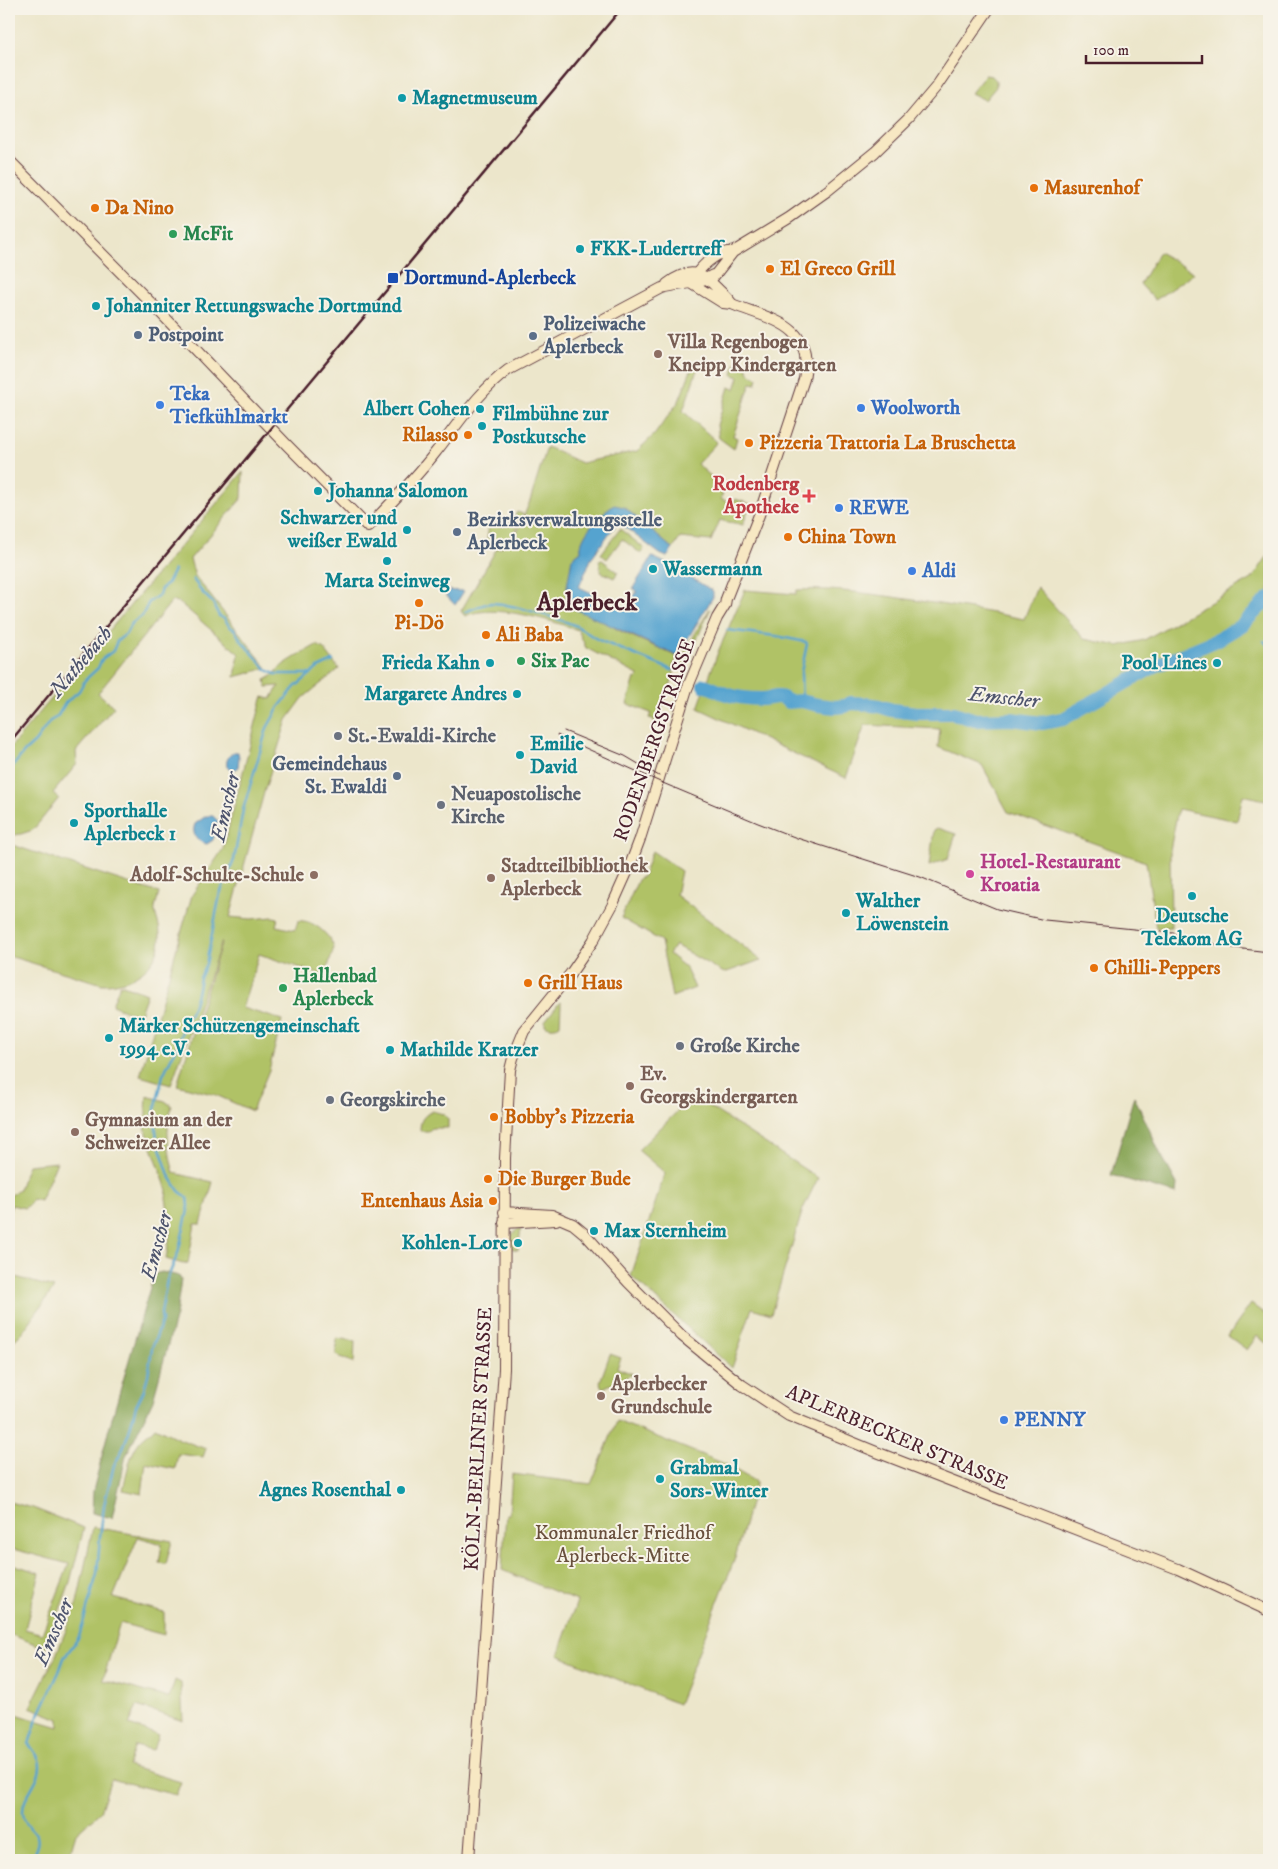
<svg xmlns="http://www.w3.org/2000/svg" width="1278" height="1869" viewBox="0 0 1278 1869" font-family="'IM FELL DW Pica',serif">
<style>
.green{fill:#b0c266;stroke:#7d7048}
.forest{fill:#8ca85b;stroke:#6b6443}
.water{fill:#55a3cf;stroke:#50617d}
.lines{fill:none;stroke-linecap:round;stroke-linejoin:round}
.stream{stroke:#55a3cf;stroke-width:2.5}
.river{stroke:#55a3cf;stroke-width:14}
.secondary-casing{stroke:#623d43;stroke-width:12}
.secondary{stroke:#f7e8c3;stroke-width:10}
.tram{stroke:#4a1f2b;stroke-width:1}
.rail{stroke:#4a1f2b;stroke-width:2.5}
.culture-dot{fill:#0f9aa8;stroke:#f7f3e8;stroke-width:2}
.food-dot{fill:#e8710a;stroke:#f7f3e8;stroke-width:2}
.leisure-dot{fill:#2e9e5b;stroke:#f7f3e8;stroke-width:2}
.transit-dot{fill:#1a4fb4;stroke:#f7f3e8;stroke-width:2}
.service-dot{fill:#5c6f8a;stroke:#f7f3e8;stroke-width:2}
.education-dot{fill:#8d6e63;stroke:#f7f3e8;stroke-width:2}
.shop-dot{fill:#3f7fe0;stroke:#f7f3e8;stroke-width:2}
.health-dot{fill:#e0444e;stroke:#f7f3e8;stroke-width:2}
.worship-dot{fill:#6b7280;stroke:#f7f3e8;stroke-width:2}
.hotel-dot{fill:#d1479c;stroke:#f7f3e8;stroke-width:2}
.labels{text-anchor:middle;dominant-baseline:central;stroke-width:4;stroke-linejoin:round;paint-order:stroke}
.culture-label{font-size:20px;font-weight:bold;fill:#0d838f;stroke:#f7f3e8;text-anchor:start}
.food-label{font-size:20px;font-weight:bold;fill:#c56008;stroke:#f7f3e8;text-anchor:start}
.leisure-label{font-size:20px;font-weight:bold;fill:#27864d;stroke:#f7f3e8;text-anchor:start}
.transit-label{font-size:20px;font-weight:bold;fill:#164399;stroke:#f7f3e8;text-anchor:start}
.service-label{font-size:20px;font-weight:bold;fill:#4e5e75;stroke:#f7f3e8;text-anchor:start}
.education-label{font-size:20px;font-weight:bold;fill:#785e54;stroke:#f7f3e8;text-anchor:start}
.shop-label{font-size:20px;font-weight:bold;fill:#366cbe;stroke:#f7f3e8;text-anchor:start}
.health-label{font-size:20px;font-weight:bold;fill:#be3a42;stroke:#f7f3e8;text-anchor:end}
.worship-label{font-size:20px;font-weight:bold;fill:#5b616d;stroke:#f7f3e8;text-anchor:start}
.street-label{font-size:20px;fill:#4a1f2b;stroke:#f7f3e8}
.hotel-label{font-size:20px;font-weight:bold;fill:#b23c85;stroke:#f7f3e8;text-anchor:start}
.park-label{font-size:20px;fill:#69503d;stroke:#f7f3e8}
.water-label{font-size:21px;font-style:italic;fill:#4e546d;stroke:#f7f3e8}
.district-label{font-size:25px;font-weight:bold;fill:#4a1f2b;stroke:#f7f3e8}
</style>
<rect width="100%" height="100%" fill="#f7f3e8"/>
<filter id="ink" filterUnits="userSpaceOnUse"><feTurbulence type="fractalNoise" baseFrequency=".02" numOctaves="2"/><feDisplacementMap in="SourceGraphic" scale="10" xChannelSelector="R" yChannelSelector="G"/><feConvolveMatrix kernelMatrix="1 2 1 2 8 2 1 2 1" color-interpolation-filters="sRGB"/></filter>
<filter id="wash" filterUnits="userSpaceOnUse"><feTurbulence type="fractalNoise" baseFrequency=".0096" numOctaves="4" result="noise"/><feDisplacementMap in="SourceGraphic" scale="20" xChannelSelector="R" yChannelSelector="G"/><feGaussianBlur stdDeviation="1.12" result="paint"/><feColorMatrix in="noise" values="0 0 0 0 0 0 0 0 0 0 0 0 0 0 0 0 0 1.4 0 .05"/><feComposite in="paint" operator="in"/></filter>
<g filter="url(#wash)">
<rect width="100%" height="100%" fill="#ece6cb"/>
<!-- green -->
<path class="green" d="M 985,75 L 992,76 L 996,80 L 996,87 L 985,100 L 971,93 Z
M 1159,252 L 1194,273 L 1155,300 L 1140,284 Z
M 736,363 L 747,367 L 750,374 L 758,378 L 756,384 L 751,383 L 733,436 L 737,438 L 734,449 L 719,438 L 717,425 L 729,387 L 735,389 L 739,377 L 733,375 Z
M 693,365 L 698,367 L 683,411 L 717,442 L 697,464 L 724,488 L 721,499 L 733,504 L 735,499 L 750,504 L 743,525 C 735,522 728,523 720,520 L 711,541 L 680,538 L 673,549 L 624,507 L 581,551 L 567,586 L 606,622 L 618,630 L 678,657 L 673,666 L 674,675 L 656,724 L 653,719 L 649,718 L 651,713 L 627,704 L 635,678 L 637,679 L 638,675 L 586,648 L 578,630 C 551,620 492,603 465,616 L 461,611 L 497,548 L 501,548 L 516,535 L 530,501 L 547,447 L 581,463 L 637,451 L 655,434 L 679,401 Z
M 243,472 L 242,498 L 190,559 L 195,576 L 267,668 L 235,677 L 239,654 L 187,609 L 178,602 L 172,601 L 98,693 L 114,707 L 76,751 L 77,764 L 53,793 L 59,798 L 33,830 L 21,834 L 9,836 L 9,749 Z
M 517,512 L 523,514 L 514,535 L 500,547 L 486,547 L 489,525 C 506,527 508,528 517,512 Z
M 620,529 L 644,548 L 641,554 L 622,539 L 607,559 L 601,554 Z
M 1269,554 L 1269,801 L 1243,795 L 1237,821 L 1178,809 L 1170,850 L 1171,927 L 1156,928 L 1146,862 L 1008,812 L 982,765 L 938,747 L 940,729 L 865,725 L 846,778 L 698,708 L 718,652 L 745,590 L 796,594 L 797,590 C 834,588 871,594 907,599 C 947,605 985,611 1024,619 L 1037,587 L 1084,639 L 1118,646 L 1144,640 L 1252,579 Z
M 599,560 L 602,560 L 618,572 L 614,578 L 601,572 Z
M 710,609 L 686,664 L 681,663 L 687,647 Z
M 317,645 L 324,649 L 339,669 L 303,698 L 287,720 L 265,789 L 230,917 L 251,919 L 273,917 L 278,918 L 276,926 L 295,930 L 298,921 C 312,919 330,934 334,948 L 325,976 L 259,954 L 242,1008 L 282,1020 L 269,1070 L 252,1111 L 216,1095 L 177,1085 L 222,941 L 171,1085 L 140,1076 L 192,895 L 223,849 L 262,699 L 263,697 L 271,699 L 279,686 L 267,687 L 265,680 C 273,677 276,671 283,665 C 285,663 314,646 317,645 Z
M 937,828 L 956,834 L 948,859 L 929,866 L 934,830 Z
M 9,844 L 159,893 C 158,899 154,906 155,912 C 157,920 160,926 160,935 C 161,967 130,985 102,984 L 9,956 Z
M 652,851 L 681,871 L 676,895 L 761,960 L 724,973 L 675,945 L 669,954 L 685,967 L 695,988 L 672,997 L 661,941 L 621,918 L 639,878 L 643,877 Z
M 120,984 L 147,994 L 139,1016 L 112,1005 Z
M 560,1002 L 561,1004 L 560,1025 C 556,1028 549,1028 545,1025 L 545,1021 Z
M 147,1096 L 165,1101 L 172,1106 C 165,1129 168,1151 174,1173 L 213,1182 L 201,1224 L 195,1224 L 188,1263 L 183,1264 L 166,1259 L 171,1228 L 166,1198 L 167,1190 L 145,1127 Z
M 693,1096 L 818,1178 L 803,1209 L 771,1314 L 752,1308 L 732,1368 L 631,1276 L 665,1173 L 638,1150 Z
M 432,1111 L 443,1114 L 448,1119 L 448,1128 L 432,1128 L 429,1131 L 420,1131 C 420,1120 423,1116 432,1111 Z
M 57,1162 L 40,1201 L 32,1199 L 30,1204 L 24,1208 L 12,1205 L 9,1211 L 9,1197 L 19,1189 L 28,1165 Z
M 521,1228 L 518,1250 L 510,1248 L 511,1235 L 518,1229 Z
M 9,1275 L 54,1288 L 22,1333 L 9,1345 Z
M 1251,1304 L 1269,1317 L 1269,1339 L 1266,1343 L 1257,1336 L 1247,1350 L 1228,1336 Z
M 337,1338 L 355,1341 L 354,1363 L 336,1355 Z
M 610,1354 L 621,1358 L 617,1368 L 633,1374 L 603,1388 L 601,1386 L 600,1382 Z
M 617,1421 L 725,1464 L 756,1482 L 735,1558 L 678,1704 L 558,1655 L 577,1601 L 502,1570 L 506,1514 L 509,1514 L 512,1474 L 591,1484 Z
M 155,1427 L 179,1439 L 206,1449 L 203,1457 L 178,1454 L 175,1469 L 146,1463 L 142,1494 L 123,1490 C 127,1473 129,1455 140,1441 C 144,1436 150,1433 155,1427 Z
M 9,1502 L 33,1508 L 84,1528 L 70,1582 L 46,1648 L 9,1634 L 9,1563 L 40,1573 L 25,1629 L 42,1634 L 69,1564 L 9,1548 Z
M 93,1527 L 172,1541 L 166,1564 L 159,1563 L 162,1544 L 138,1537 L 113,1598 L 164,1612 L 164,1635 L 120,1623 L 103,1680 L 169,1698 L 175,1680 L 181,1683 L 183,1721 L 137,1706 L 129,1725 L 158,1735 L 153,1750 L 135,1746 L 128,1766 L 181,1782 L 176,1795 L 111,1779 L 100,1812 L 76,1833 L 68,1860 L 9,1860 L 9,1733 L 16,1714 L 59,1727 L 59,1719 L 30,1707 L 56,1655 L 77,1603 Z"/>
<!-- forest -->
<path class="forest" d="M 1134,1096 L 1159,1151 L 1177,1184 L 1176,1194 L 1111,1175 Z
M 162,1272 L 179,1276 L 181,1280 L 176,1315 L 153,1400 L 126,1456 L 112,1518 L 92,1513 L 93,1491 L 108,1432 L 154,1274 Z"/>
<!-- water -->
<path class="water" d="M 614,505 L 624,507 L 673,549 L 667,557 L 660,554 L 622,525 L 626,520 L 620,515 L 615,521 L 617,523 L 592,557 L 579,587 L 626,609 L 637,591 L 633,588 L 652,557 L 670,565 L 713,591 L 713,597 L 677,656 L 566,605 L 567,586 L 572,558 L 581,551 C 578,536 602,512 614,505 Z
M 441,590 L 464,591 L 455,605 Z
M 234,752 L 238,752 L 239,757 L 238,767 L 233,771 L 228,768 C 224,762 229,755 234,752 Z
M 206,816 L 213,816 L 218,821 L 213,840 L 207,844 C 197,842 191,834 195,824 Z"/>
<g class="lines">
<!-- stream -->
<path class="stream" d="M 193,579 L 202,592 L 213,603 L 219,616 L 225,619 L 229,626 L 235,630 L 240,639 L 267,670 L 275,674 L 309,674
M 465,612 C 473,609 482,604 491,603 C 504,602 560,619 574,625 C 584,629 591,637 601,641 L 672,670
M 1246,621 L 1249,625
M 727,630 L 776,636 L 806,642 L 807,644 L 801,672 L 802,701
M 1264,641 L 1269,647
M 9,771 L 25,751 L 35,742 L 50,721 L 57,717 L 66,702 L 79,691 L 85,680 L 98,668 L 102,659 L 113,651 L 117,641 L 126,634 L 131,624 L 142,616 L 149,602 L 159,595 L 161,589 L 167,584 L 174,570
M 30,1860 C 50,1828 25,1836 23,1812 C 22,1794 45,1778 39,1760 C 38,1755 32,1749 29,1744 L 37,1719 L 59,1672 L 64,1658 L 79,1637 L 97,1574 L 100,1537 L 104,1505 L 114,1465 L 121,1453 L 129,1432 L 136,1406 L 144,1390 L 148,1375 L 152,1348 L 162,1321 L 161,1313 L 167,1280 L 178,1253 L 189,1206 L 188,1198 L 179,1191 L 169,1175 L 157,1139 L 154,1114 L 163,1075 L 178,1044 L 184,1024 L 193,1007 L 197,993 L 200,978 L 206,964 L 220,894 L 234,860 L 243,810 L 267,728 L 279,707 L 295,687 L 318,668 L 333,661"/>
<!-- river -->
<path class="river" d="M 704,685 C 711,687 716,690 723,693 C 734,697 750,699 762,699 C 773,699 780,693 788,702 L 801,701 L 818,705 L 835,707 L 845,706 L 851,703 L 865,704 L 879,706 L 892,710 L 917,713 L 954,713 L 975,720 L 1011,719 L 1042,723 L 1063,719 L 1155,666 L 1217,640 L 1242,625 L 1269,598"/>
</g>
</g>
<g filter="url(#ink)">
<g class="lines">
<!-- secondary casing -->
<g class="secondary-casing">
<path id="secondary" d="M 9,160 L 155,307 L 287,445 L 368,527 C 391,503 415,479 435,453 C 459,423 476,394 508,370 L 662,288 C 680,283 698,285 713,275
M 697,273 C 705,263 719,250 733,252
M 711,280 L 733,252 L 789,218 L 827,191 L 875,152 L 909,119 L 936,87 L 989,9
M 667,284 C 688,268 700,270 718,289 C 723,294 728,298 732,304
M 504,1212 L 552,1215 L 573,1224 L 585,1234 L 628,1282 L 682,1336 L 742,1385 L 789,1416 L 879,1453 L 1178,1569 L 1269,1611
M 504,1223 L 556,1220
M 469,1860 L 504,1369 L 505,1158 L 510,1070 L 513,1058 L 524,1031 L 571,973 L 593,941 L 612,906 L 629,868 L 640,839 L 687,689 L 717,618 L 725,605 L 726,599 L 759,515 L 804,379 C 815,324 771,320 732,304 L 723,303 L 691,283"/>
</g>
<!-- secondary -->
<use href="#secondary" class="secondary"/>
<!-- tram -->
<path class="tram" d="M 564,731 L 625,756 L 659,776
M 557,735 L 658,781 L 758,823 L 797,838 L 920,877 L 997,909 L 1045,920 L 1173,933 L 1226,947 L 1269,952"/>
<!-- rail -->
<path class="rail" d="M 9,743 L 621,9"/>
</g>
</g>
<!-- markers -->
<g class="culture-dot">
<circle cx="402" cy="98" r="5"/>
<circle cx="580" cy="249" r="5"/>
<circle cx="96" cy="306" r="5"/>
<circle cx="480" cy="409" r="5"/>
<circle cx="482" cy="426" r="5"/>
<circle cx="318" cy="491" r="5"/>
<circle cx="407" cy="530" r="5"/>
<circle cx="387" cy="561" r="5"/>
<circle cx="653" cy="569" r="5"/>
<circle cx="490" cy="663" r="5"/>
<circle cx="1217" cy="663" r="5"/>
<circle cx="517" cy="694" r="5"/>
<circle cx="520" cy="755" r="5"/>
<circle cx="74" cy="823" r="5"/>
<circle cx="1192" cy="896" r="5"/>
<circle cx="846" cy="913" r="5"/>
<circle cx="109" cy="1038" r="5"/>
<circle cx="390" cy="1050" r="5"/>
<circle cx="594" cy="1231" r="5"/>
<circle cx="518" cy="1243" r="5"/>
<circle cx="660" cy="1479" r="5"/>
<circle cx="401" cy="1490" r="5"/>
</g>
<g class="food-dot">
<circle cx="1034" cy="188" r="5"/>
<circle cx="95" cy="208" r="5"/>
<circle cx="770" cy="269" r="5"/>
<circle cx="468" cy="435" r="5"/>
<circle cx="749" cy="443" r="5"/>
<circle cx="788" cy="537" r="5"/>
<circle cx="419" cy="603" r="5"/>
<circle cx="486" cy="635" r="5"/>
<circle cx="1094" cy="968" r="5"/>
<circle cx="528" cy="983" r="5"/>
<circle cx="494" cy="1117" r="5"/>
<circle cx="488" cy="1179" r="5"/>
<circle cx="493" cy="1201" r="5"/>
</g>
<g class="leisure-dot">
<circle cx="173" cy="234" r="5"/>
<circle cx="521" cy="661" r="5"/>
<circle cx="283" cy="988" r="5"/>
</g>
<rect class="transit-dot" x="387" y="272" width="12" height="12" rx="2.5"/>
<g class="service-dot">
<circle cx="138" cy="335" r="5"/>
<circle cx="533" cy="336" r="5"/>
<circle cx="457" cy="532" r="5"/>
<circle cx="397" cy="776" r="5"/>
</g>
<g class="education-dot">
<circle cx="658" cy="354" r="5"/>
<circle cx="314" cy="875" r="5"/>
<circle cx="491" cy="878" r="5"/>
<circle cx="630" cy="1086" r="5"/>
<circle cx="75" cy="1132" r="5"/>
<circle cx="601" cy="1396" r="5"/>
</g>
<g class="shop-dot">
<circle cx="160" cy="405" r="5"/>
<circle cx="861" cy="408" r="5"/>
<circle cx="839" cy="508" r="5"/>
<circle cx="912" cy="571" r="5"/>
<circle cx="1004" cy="1420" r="5"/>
</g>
<path class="health-dot" d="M806.5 488.5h5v5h5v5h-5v5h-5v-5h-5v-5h5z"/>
<g class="worship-dot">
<circle cx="338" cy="736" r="5"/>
<circle cx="441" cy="805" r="5"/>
<circle cx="680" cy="1046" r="5"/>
<circle cx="330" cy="1100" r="5"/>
</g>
<circle class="hotel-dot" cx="970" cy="874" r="5"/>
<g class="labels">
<!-- culture labels -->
<g class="culture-label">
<text x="412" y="98">Magnetmuseum</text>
<text x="590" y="249">FKK-Ludertreff</text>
<text x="106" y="306">Johanniter Rettungswache Dortmund</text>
<text x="470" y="409" text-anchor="end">Albert Cohen</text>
<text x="492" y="414">Filmbühne zur<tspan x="492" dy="23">Postkutsche</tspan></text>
<text x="328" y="491">Johanna Salomon</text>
<text x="397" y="518" text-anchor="end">Schwarzer und<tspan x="397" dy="23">weißer Ewald</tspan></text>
<text x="663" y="569">Wassermann</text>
<text x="387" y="581" text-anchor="middle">Marta Steinweg</text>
<text x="480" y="663" text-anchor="end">Frieda Kahn</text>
<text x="1207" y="663" text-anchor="end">Pool Lines</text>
<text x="507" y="694" text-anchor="end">Margarete Andres</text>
<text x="530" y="744">Emilie<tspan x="530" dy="23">David</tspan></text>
<text x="84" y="811">Sporthalle<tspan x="84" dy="23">Aplerbeck 1</tspan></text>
<text x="856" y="901">Walther<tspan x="856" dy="23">Löwenstein</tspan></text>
<text x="1192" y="916" text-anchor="middle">Deutsche<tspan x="1192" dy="23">Telekom AG</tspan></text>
<text x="119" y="1026">Märker Schützengemeinschaft<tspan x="119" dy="23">1994 e.V.</tspan></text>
<text x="400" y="1050">Mathilde Kratzer</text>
<text x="604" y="1231">Max Sternheim</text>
<text x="508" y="1243" text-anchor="end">Kohlen-Lore</text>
<text x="670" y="1468">Grabmal<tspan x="670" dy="23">Sors-Winter</tspan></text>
<text x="391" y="1490" text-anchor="end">Agnes Rosenthal</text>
</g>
<!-- food labels -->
<g class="food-label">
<text x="1044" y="188">Masurenhof</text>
<text x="105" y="208">Da Nino</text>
<text x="780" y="269">El Greco Grill</text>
<text x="458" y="435" text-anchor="end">Rilasso</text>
<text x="759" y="443">Pizzeria Trattoria La Bruschetta</text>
<text x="798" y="537">China Town</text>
<text x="419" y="623" text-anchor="middle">Pi-Dö</text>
<text x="496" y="635">Ali Baba</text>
<text x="1104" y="968">Chilli-Peppers</text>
<text x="538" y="983">Grill Haus</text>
<text x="504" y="1117">Bobby's Pizzeria</text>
<text x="498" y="1179">Die Burger Bude</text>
<text x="483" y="1201" text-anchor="end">Entenhaus Asia</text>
</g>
<!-- leisure labels -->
<g class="leisure-label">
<text x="183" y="234">McFit</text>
<text x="531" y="661">Six Pac</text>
<text x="293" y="976">Hallenbad<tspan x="293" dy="23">Aplerbeck</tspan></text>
</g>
<!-- transit labels -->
<g class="transit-label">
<text x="404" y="278">Dortmund-Aplerbeck</text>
</g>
<!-- service labels -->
<g class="service-label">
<text x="543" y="324">Polizeiwache<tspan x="543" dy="23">Aplerbeck</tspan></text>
<text x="148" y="335">Postpoint</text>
<text x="467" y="520">Bezirksverwaltungsstelle<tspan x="467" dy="23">Aplerbeck</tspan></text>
<text x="387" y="764" text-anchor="end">Gemeindehaus<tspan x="387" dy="23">St. Ewaldi</tspan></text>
</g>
<!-- education labels -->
<g class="education-label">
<text x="668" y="342">Villa Regenbogen<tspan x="668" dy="23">Kneipp Kindergarten</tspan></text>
<text x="501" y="866">Stadtteilbibliothek<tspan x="501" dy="23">Aplerbeck</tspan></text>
<text x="304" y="875" text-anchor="end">Adolf-Schulte-Schule</text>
<text x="640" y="1074">Ev.<tspan x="640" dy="23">Georgskindergarten</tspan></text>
<text x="85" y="1120">Gymnasium an der<tspan x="85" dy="23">Schweizer Allee</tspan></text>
<text x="611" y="1384">Aplerbecker<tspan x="611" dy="23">Grundschule</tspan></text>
</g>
<!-- shop labels -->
<g class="shop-label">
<text x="170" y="394">Teka<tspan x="170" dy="23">Tiefkühlmarkt</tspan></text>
<text x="871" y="408">Woolworth</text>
<text x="849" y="508">REWE</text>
<text x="922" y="571">Aldi</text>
<text x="1014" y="1420">PENNY</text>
</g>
<!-- health labels -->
<g class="health-label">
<text x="799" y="484">Rodenberg<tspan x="799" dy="23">Apotheke</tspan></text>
</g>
<!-- worship labels -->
<g class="worship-label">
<text x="348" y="736">St.-Ewaldi-Kirche</text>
<text x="451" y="794">Neuapostolische<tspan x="451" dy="23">Kirche</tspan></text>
<text x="690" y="1046">Große Kirche</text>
<text x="340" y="1100">Georgskirche</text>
</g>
<!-- street labels -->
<g class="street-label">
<text transform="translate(655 740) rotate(-71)">RODENBERGSTRASSE</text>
<text transform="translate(897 1438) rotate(23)">APLERBECKER STRASSE</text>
<text transform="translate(479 1439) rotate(-87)">KÖLN-BERLINER STRASSE</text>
</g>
<!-- hotel labels -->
<g class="hotel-label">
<text x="980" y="862">Hotel-Restaurant<tspan x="980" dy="23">Kroatia</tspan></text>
</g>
<!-- park labels -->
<g class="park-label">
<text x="623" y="1533">Kommunaler Friedhof<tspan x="623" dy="23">Aplerbeck-Mitte</tspan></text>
</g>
<!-- water labels -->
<g class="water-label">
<text transform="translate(81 662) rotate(-50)">Nathebach</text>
<text transform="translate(1004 698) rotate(6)">Emscher</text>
<text transform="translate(226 807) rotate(-77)">Emscher</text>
<text transform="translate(157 1246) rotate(-75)">Emscher</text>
<text transform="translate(54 1632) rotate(-67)">Emscher</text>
</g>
<!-- district labels -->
<g class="district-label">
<text x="587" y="602">Aplerbeck</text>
</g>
</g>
<!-- margin -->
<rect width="1278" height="1869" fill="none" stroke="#f7f3e8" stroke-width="30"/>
<!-- scale -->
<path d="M1086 55v8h116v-8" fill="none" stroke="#4a1f2b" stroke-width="2.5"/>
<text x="1093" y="55" font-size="15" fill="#4a1f2b" stroke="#f7f3e8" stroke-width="4" paint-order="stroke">100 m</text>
</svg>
